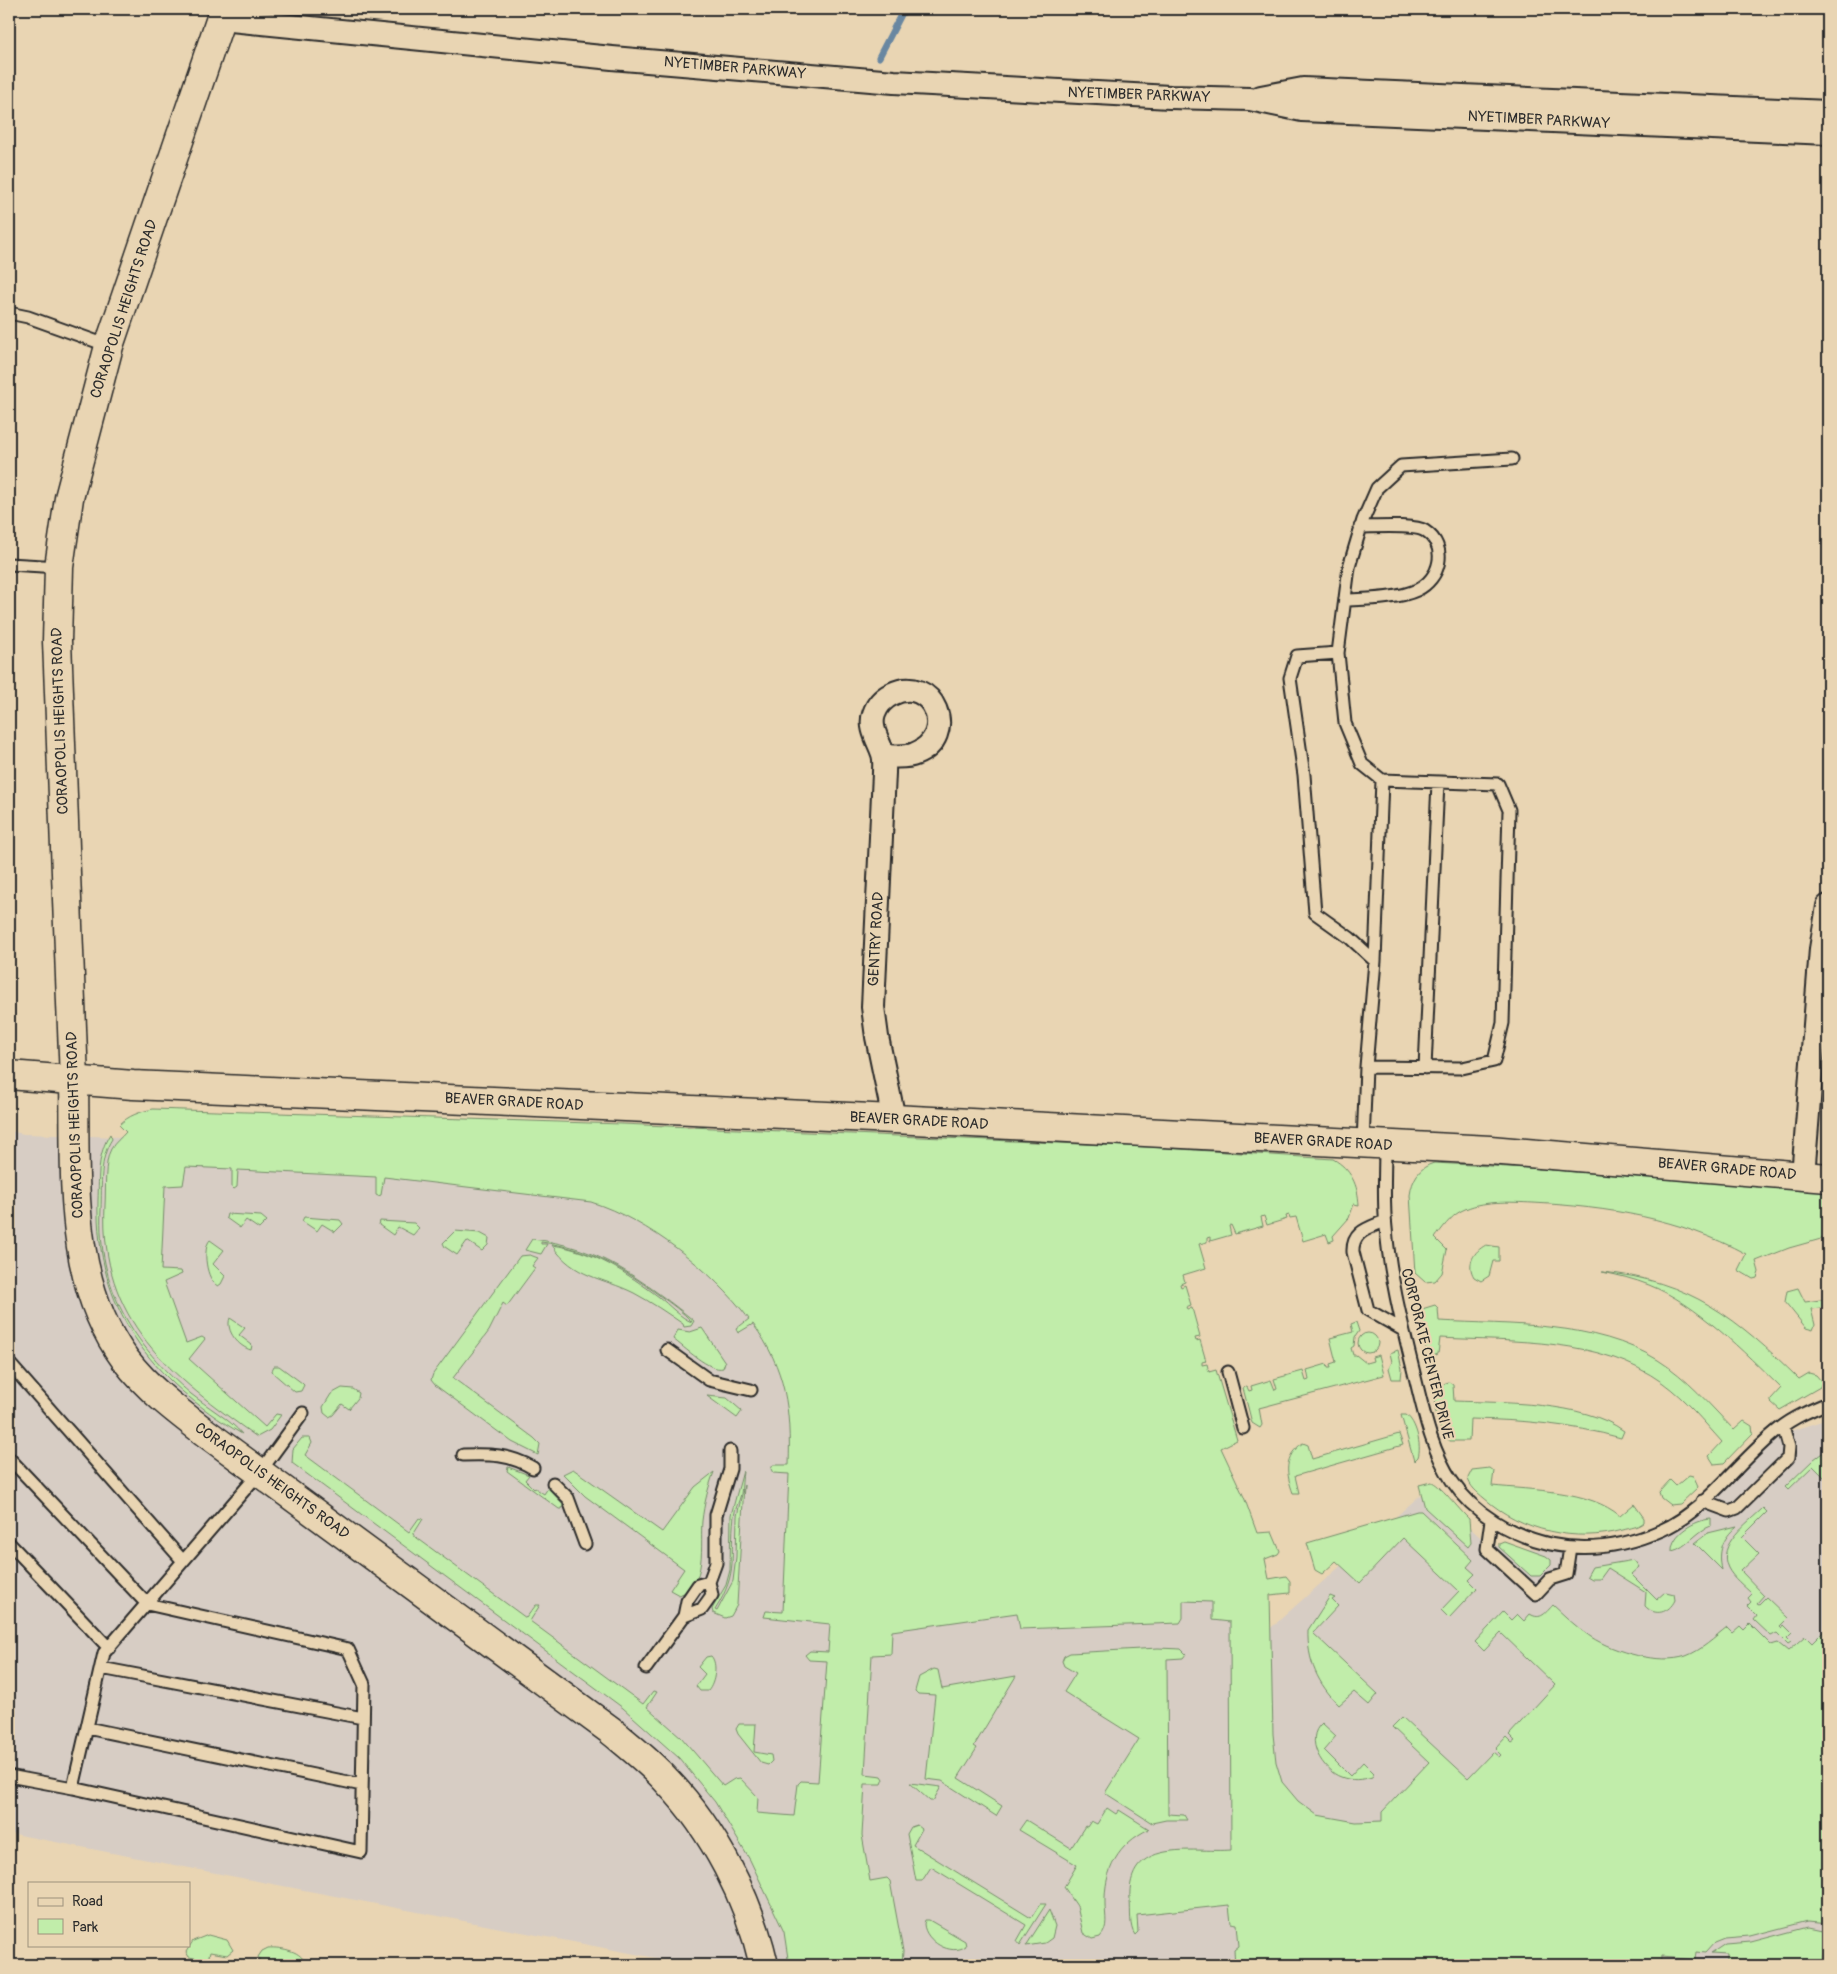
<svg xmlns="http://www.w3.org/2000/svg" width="1837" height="1974" viewBox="0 0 1837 1974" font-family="Pangolin,sans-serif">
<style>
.built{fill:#d7cdc4}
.green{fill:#c1edaa;stroke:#768c6a}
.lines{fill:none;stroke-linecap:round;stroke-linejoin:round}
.stream{stroke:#6987a1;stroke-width:7}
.service-casing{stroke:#2b2b2b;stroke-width:15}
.minor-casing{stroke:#2b2b2b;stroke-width:26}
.tertiary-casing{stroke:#2b2b2b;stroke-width:31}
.secondary-casing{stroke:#2b2b2b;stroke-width:31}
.service{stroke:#e9d5b3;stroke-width:11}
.minor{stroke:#e9d5b3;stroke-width:22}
.tertiary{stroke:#e9d5b3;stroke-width:28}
.secondary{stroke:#e9d5b3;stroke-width:28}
.labels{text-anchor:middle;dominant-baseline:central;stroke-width:4.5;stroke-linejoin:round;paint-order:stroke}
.street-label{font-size:15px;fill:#2b2b2b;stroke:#e9d5b3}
</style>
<rect width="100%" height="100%" fill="#e9d5b3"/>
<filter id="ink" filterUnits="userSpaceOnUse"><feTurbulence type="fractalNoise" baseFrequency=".02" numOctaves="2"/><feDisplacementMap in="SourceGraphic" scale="10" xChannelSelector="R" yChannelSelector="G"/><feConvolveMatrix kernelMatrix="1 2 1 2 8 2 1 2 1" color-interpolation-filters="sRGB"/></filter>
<g filter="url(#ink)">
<!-- built -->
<path class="built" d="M 9,1131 L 24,1134 L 644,1153 L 1248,1585 L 1278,1965 L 692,1965 L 9,1833 Z
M 1828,1419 L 1828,1965 L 1297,1965 L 1254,1643 L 1427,1489 L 1489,1545 L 1583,1554 L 1669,1535 L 1781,1434 Z"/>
<!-- green -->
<path class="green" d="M 153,1109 L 622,1124 L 1149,1147 L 1333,1159 C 1351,1169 1358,1185 1359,1205 L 1354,1204 L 1349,1218 L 1333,1236 L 1334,1240 L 1329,1242 L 1326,1234 L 1303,1241 L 1296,1217 L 1290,1218 L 1289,1215 L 1286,1216 L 1287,1219 L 1267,1225 L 1264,1216 L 1261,1217 L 1263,1226 L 1235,1234 L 1231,1225 L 1229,1226 L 1231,1235 L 1210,1241 L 1210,1237 L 1207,1238 L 1207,1242 L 1199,1244 L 1206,1268 L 1183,1275 L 1185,1282 L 1180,1284 L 1181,1287 L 1185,1285 L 1191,1305 L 1186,1307 L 1187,1309 L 1192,1308 L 1200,1337 L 1195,1338 L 1196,1341 L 1200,1340 L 1206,1361 L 1202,1362 L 1202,1365 L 1207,1364 L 1209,1372 L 1216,1370 L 1237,1440 L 1221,1448 L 1244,1497 L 1257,1533 L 1272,1532 L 1280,1551 L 1278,1554 L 1265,1559 L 1269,1579 L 1286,1576 L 1290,1581 L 1290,1593 L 1270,1595 L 1273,1734 L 1276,1762 L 1282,1782 L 1298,1801 L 1317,1815 L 1356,1822 L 1382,1821 L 1382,1812 L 1429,1762 L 1392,1727 L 1402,1717 L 1468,1778 L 1493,1752 L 1499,1757 L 1501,1755 L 1495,1749 L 1506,1737 L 1512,1743 L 1515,1741 L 1509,1735 L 1555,1685 L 1501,1633 L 1484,1651 L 1475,1642 L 1503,1612 L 1511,1620 L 1517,1614 L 1524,1621 L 1530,1614 C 1541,1621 1546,1612 1553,1605 C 1565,1616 1577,1628 1591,1637 C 1614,1652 1660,1665 1686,1656 C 1702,1650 1714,1638 1727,1628 L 1732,1633 L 1740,1626 L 1744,1630 L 1750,1624 L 1771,1645 L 1778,1643 L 1788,1651 L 1805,1636 L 1812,1643 L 1828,1627 L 1828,1923 L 1808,1921 L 1750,1936 L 1725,1938 L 1715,1942 L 1705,1953 L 1696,1952 L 1695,1960 L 1661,1957 L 1660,1965 L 1625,1965 L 1624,1963 L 1601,1965 L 1235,1965 L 1234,1950 L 1239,1946 L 1237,1924 L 1231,1923 L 1229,1905 L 1137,1915 L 1138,1932 L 1135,1935 C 1129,1927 1131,1911 1130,1901 C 1126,1836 1191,1853 1231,1850 L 1230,1622 L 1212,1620 L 1212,1602 L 1183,1601 L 1183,1618 L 1180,1623 L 1020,1629 L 1017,1613 L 892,1631 L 891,1654 L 872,1655 L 865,1774 L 882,1776 L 884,1779 L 882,1784 L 865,1784 L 862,1835 L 870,1881 L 887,1878 L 890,1881 L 903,1951 L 902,1965 L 789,1965 L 784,1932 L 750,1860 L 715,1802 L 679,1758 L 623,1708 L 292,1463 L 293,1449 L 302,1438 L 310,1438 L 312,1443 L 305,1455 L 409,1532 L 419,1518 L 423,1519 L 413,1535 L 526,1618 L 536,1605 L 540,1605 L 530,1621 L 643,1704 L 653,1691 L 657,1692 L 647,1707 L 681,1737 L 723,1786 L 734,1779 L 740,1778 L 758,1797 L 757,1813 L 794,1816 L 798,1784 L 801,1781 L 818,1782 L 827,1661 L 809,1660 L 805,1655 L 810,1651 L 828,1652 L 830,1624 L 764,1617 L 766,1611 L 783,1612 L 789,1474 L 773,1473 L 771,1469 L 773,1465 L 789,1465 C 791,1410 786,1369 753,1324 L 738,1333 L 736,1329 L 749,1319 C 713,1271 648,1220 591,1202 L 384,1177 L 381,1195 L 378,1196 L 376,1195 L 376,1177 L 238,1170 L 237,1187 L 234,1189 L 232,1187 L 232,1169 L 186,1167 L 183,1185 L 165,1186 L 161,1270 L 181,1271 L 182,1274 L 164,1282 L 186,1343 L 202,1337 L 205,1339 L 189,1359 L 265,1427 L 276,1414 L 281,1415 L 270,1430 L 257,1437 C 171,1376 99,1321 105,1205 C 106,1191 104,1161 111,1149 C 115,1142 121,1138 126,1132 L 119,1125 C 129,1115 140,1112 153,1109 Z
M 110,1134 L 112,1139 C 99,1159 102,1185 101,1209 C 97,1287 133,1345 191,1394 C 205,1405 232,1421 242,1434 C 151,1380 95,1309 98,1200 C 99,1176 97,1155 110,1134 Z
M 1434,1163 L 1527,1168 L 1828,1192 L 1828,1237 L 1789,1248 L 1756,1261 L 1759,1272 L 1757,1278 L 1753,1279 L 1738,1270 L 1746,1254 C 1679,1218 1608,1207 1533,1203 C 1510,1202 1482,1200 1461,1211 C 1450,1217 1442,1229 1435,1238 L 1447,1250 L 1442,1273 L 1435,1281 L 1425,1282 L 1415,1273 L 1410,1195 C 1412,1180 1419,1167 1434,1163 Z
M 227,1214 L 261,1216 L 267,1221 L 259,1229 L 246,1220 L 240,1228 L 226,1218 Z
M 304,1217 L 340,1220 L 343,1224 L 335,1232 L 322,1224 L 317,1231 L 302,1221 Z
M 380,1221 L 414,1223 L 419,1228 L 413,1235 L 398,1227 L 393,1235 L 379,1225 Z
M 455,1231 L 480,1233 L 489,1238 L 488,1245 L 482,1251 L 467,1241 L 457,1255 L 445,1247 L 443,1243 Z
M 532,1239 C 597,1246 638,1277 688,1316 L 694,1321 L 691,1326 L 684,1327 L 683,1324 C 667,1313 651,1302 634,1293 C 602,1277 574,1278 552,1245 C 592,1250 627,1273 659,1297 C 668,1304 682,1319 692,1322 C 683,1312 670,1303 659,1295 C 623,1268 587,1248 541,1242 L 541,1244 L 547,1244 L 541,1254 L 525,1250 Z
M 210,1240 L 224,1250 L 213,1264 L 225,1276 L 221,1284 L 218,1286 C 206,1281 202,1248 210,1240 Z
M 1486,1245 L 1499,1247 L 1499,1261 L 1493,1261 L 1489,1276 L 1481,1281 L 1474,1277 C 1466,1264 1474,1251 1486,1245 Z
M 530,1255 L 538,1258 L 532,1266 L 535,1268 L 507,1306 L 503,1303 L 489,1331 L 453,1378 L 534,1438 L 540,1444 L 538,1455 L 512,1442 L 435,1385 L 431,1380 L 433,1374 L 520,1256 Z
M 1602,1272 C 1690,1280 1738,1319 1799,1379 L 1809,1373 L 1816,1375 L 1822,1382 L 1820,1387 L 1780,1410 L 1771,1402 L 1771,1399 L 1781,1388 C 1744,1352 1697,1304 1649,1285 C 1634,1279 1618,1275 1602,1272 Z
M 1798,1288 L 1805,1302 L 1828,1299 L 1828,1307 L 1811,1309 L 1815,1325 L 1813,1330 L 1806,1328 L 1785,1302 L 1787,1291 Z
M 1435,1305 L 1438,1308 L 1439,1321 C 1511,1325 1595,1321 1658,1360 C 1687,1378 1710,1405 1734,1430 L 1744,1421 L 1752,1426 L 1753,1433 L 1724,1463 L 1714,1464 L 1709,1456 L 1722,1442 C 1703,1421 1685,1399 1663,1383 C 1599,1337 1515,1342 1440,1338 L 1438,1354 L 1433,1356 C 1421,1347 1416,1322 1422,1309 Z
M 230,1318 L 245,1328 L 239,1335 L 252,1345 L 251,1350 C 239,1347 225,1331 230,1318 Z
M 1356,1322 L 1359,1331 L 1355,1337 L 1354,1346 L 1351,1348 L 1353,1355 L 1356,1355 L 1366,1363 L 1373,1361 L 1372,1357 L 1379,1355 L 1384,1375 L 1259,1408 L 1262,1425 L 1260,1428 L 1252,1423 L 1243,1388 L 1247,1387 L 1249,1391 L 1252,1390 L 1251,1386 L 1271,1380 L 1275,1390 L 1277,1389 L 1274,1379 L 1303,1371 L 1306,1381 L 1309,1380 L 1307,1370 L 1327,1364 L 1328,1368 L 1331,1368 L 1330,1364 L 1336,1362 L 1330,1338 L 1353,1332 L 1351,1324 Z
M 702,1328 L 725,1362 L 723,1368 C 710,1372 684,1347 673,1339 L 678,1330 L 690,1332 Z
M1358 1343a10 10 0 1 1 20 0a10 10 0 1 1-20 0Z
M 1398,1350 L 1402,1369 L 1401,1379 L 1392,1379 L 1389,1368 L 1392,1362 L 1390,1353 Z
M 274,1366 L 279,1366 L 302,1383 L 304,1385 L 301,1391 L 295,1392 L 273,1373 L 272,1370 Z
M 1449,1382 L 1453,1385 L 1454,1401 C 1502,1403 1583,1401 1624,1431 L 1621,1438 C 1571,1424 1521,1420 1470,1419 L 1469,1441 L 1450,1441 C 1435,1432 1427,1386 1449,1382 Z
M 342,1388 L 353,1389 L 359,1393 L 358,1398 L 349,1409 L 342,1404 L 333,1415 L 329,1417 L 324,1413 L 323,1407 L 331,1394 Z
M 707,1396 L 727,1398 L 742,1411 L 737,1418 Z
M 1401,1415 L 1406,1415 C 1416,1421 1422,1446 1418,1457 L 1414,1461 Z
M 1399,1434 L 1403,1445 L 1295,1476 L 1299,1493 L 1293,1493 C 1286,1474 1283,1456 1303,1443 L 1308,1445 L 1312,1459 Z
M 1828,1449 L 1828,1481 L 1813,1466 L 1788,1490 L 1785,1487 L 1814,1459 Z
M 508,1467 L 529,1475 L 525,1480 L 534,1489 L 535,1488 L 544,1494 L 548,1488 L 563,1504 L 562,1509 L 559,1509 L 507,1471 Z
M 1490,1468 L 1494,1471 L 1492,1486 C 1532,1490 1590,1490 1620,1516 L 1634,1504 L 1644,1518 L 1644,1522 C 1639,1527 1630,1528 1623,1530 C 1576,1543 1521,1531 1484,1498 C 1478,1493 1469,1486 1468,1478 L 1472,1470 Z
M 573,1469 L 662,1532 L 695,1487 L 714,1472 C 708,1488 704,1504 702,1521 C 700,1543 708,1586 679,1595 L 670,1590 L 684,1569 L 585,1496 L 563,1474 Z
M 743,1471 C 742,1478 742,1487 741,1494 C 739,1502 735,1509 734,1516 C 729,1558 740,1570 715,1610 L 717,1611 L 733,1581 L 736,1557 L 737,1516 L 744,1485 L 737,1605 L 731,1616 L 725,1618 L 713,1613 L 712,1609 L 726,1585 L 730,1570 L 731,1515 Z
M 1689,1475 L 1693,1476 L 1698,1487 L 1680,1504 L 1670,1505 L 1661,1498 L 1659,1492 L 1670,1480 L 1676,1486 Z
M 1431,1482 C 1438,1482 1460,1511 1469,1519 L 1471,1543 L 1468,1547 L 1425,1508 L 1419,1485 Z
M 1763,1508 L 1767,1512 L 1742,1537 L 1759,1554 L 1741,1571 L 1764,1595 L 1757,1603 L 1759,1604 L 1766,1597 L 1788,1618 L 1780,1626 L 1782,1628 L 1784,1625 L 1792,1633 L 1787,1638 L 1791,1642 L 1788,1644 L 1777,1633 L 1771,1636 L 1754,1620 L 1757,1616 L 1747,1606 L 1751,1602 L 1748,1598 L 1752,1594 C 1744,1586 1733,1578 1728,1568 C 1716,1544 1748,1523 1763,1508 Z
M 1417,1511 L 1421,1511 L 1473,1560 L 1467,1567 L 1475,1574 L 1469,1580 L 1477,1588 L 1449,1618 L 1441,1610 L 1459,1591 L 1403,1538 L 1360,1583 L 1336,1561 L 1322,1574 L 1315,1570 L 1307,1543 Z
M 1711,1519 L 1711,1526 C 1696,1531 1687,1548 1672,1551 C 1671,1534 1695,1520 1711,1519 Z
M 1737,1526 C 1722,1539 1718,1551 1722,1570 L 1695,1543 L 1708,1533 Z
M 1504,1541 L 1546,1556 L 1551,1560 L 1551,1565 L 1540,1576 L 1531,1576 L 1499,1547 L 1499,1543 Z
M 1634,1560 L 1639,1567 L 1631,1574 L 1657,1600 L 1666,1592 L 1674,1594 L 1675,1600 C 1669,1613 1655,1617 1645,1606 L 1646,1592 L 1608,1568 L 1600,1579 L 1592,1579 L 1587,1576 L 1592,1567 Z
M 1330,1596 L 1335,1598 L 1332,1600 L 1338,1606 L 1313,1633 L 1378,1694 L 1369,1705 L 1354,1692 L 1339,1705 C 1318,1684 1307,1661 1308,1630 Z
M 1158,1648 L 1181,1649 L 1186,1654 L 1183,1658 L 1167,1659 L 1168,1814 L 1184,1815 L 1187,1820 L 1166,1820 L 1152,1823 L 1105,1793 L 1139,1739 L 1064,1692 L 1076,1673 L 1064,1666 L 1062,1661 L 1064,1656 L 1070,1653 Z
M 711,1656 C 718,1663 715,1683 708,1691 L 700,1691 L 696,1686 L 705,1674 L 698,1667 L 706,1657 Z
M 934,1669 L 938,1670 L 942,1689 L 1016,1676 L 974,1746 L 977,1748 L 958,1778 L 1002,1806 L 996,1816 L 942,1781 L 926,1779 L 935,1695 L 918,1694 L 915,1691 L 919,1677 Z
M 1322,1723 L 1336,1736 L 1324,1750 L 1350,1776 L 1363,1762 L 1374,1773 L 1372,1777 C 1362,1780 1351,1781 1341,1777 C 1323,1771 1303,1739 1322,1723 Z
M 739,1724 L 756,1724 L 754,1752 L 771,1755 L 772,1761 L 768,1765 L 761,1763 L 738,1734 L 736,1729 Z
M 910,1783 L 941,1787 L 933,1801 L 930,1801 Z
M 1107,1808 L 1116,1814 L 1119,1810 L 1149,1829 C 1118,1844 1104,1870 1105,1904 C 1105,1916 1109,1928 1100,1937 L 1092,1939 L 1083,1933 L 1077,1906 L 1064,1887 L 1077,1865 L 1019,1830 L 1026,1820 L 1071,1848 L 1085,1826 L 1087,1827 L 1091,1821 L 1097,1824 Z
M 917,1825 L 922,1829 L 913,1845 L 1031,1918 L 1040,1904 L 1046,1904 L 1020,1945 L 1017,1941 L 1026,1925 L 931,1867 L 922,1881 L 916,1881 L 907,1834 L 911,1827 Z
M 1049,1910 L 1055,1926 L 1052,1938 L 1045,1943 L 1026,1946 Z
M 925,1920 L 929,1920 L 965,1941 L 966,1946 C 951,1957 925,1941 924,1924 Z
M 1808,1927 L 1827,1931 L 1820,1965 L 1757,1965 L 1727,1963 L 1727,1955 L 1711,1954 L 1726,1944 L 1751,1942 Z
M 208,1935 L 227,1940 L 233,1950 L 227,1955 L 210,1952 L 207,1965 L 204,1965 L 205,1960 L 189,1957 L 186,1952 L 193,1941 Z
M 268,1948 C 281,1947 304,1951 305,1965 L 261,1963 L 258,1957 L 262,1951 Z"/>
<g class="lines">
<!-- stream -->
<path class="stream" d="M 879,57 L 904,9"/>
<!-- service casing -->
<g class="service-casing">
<path id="service" d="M 9,313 L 28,317 L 109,346
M 9,564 L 59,567
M 1345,600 C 1366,599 1398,599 1417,590 C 1440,579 1449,547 1425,531 C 1415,524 1374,527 1360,527
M 1338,653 L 1345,723 L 1362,764 L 1382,780 L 1498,784 L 1509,810 L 1503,1023 L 1494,1061 L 1462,1068 L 1366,1067
M 1375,961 L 1382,780
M 1425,1068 L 1438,782
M 1363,1144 L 1366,1067 L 1375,961 L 1350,938 L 1315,913 L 1304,775 L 1290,678 L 1297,656 L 1338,653 L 1349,567 L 1363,520 L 1377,488 L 1401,466 L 1512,459
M 1385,1145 C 1385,1173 1383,1201 1386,1228 C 1390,1279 1403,1328 1415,1377 C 1424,1413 1431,1449 1452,1481 C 1474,1514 1511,1535 1550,1544 C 1588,1552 1626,1546 1662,1530 C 1707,1510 1740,1459 1779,1429 C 1794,1417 1811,1410 1828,1403
M 1385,1221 C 1369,1228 1352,1231 1353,1252 L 1368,1310 L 1403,1330
M 667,1350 L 709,1380 L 751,1390
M 9,1363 L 183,1561
M 1228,1372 L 1243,1428
M 463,1455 C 489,1454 510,1454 533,1468
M 9,1458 L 147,1604 L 348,1649 L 364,1684 L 361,1852 L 73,1788
M 553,1483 L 568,1498 L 585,1544
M 1702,1501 L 1729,1511 L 1737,1508 L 1788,1458 L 1789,1447 L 1783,1426
M 1491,1520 L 1487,1549 L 1536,1594 L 1550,1579 L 1566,1574 L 1570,1547
M 9,1543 L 109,1648
M 684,1616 L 702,1609 L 712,1595 L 709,1582 L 716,1563 L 716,1515 L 730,1469 L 730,1451
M 101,1668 L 363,1718
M 646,1668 L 684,1616 L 687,1601 L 698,1585 L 709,1582
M 87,1728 L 362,1785
M 9,1776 L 73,1788 L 104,1653 L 260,1472 L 303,1413"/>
</g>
<!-- minor casing -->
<g class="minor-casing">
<path id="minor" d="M 221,19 L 612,58 L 894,82 L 1170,97 L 1250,99 L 1302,110 L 1828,133
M 1261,97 L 1303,89 L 1828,112
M 884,756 C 893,756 906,758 915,754 C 960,736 932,673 892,694 C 884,698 877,705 874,714 C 869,728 879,741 883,754 C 885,760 884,767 884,773 L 873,1007 L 877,1037 L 894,1119
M 1803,1176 L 1821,949 L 1828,906"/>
</g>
<!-- tertiary casing -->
<g class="tertiary-casing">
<path id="tertiary" d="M 74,1080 L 57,641 L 59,567 L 69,498 L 109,346 L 224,9"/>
</g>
<!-- secondary casing -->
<g class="secondary-casing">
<path id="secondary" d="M 9,1075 L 133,1085 L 894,1119 L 1490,1150 L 1828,1178
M 74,1080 C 76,1174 66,1279 125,1359 C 147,1388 177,1411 206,1433 L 610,1730 C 629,1746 650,1762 667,1781 C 714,1830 749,1899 764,1965"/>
</g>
<!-- service -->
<use href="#service" class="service"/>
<!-- minor -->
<use href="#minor" class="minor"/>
<!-- tertiary -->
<use href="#tertiary" class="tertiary"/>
<!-- secondary -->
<use href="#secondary" class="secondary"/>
</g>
</g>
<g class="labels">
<!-- street labels -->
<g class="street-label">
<text transform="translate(735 68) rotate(5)">NYETIMBER PARKWAY</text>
<text transform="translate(1139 95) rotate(2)">NYETIMBER PARKWAY</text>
<text transform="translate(1539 120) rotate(3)">NYETIMBER PARKWAY</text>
<text transform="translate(124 309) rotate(-72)">CORAOPOLIS HEIGHTS ROAD</text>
<text transform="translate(60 721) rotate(-92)">CORAOPOLIS HEIGHTS ROAD</text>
<text transform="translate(876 939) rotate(-87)">GENTRY ROAD</text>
<text transform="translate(514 1102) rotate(3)">BEAVER GRADE ROAD</text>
<text transform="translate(919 1121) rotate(3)">BEAVER GRADE ROAD</text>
<text transform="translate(75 1125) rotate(-92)">CORAOPOLIS HEIGHTS ROAD</text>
<text transform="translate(1323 1142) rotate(3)">BEAVER GRADE ROAD</text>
<text transform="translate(1727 1169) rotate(5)">BEAVER GRADE ROAD</text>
<text transform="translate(1427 1354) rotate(76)">CORPORATE CENTER DRIVE</text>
<text transform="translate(272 1481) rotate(36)">CORAOPOLIS HEIGHTS ROAD</text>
</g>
</g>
<!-- margin -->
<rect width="1837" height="1974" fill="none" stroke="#e9d5b3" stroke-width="30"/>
<rect x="15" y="15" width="1807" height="1944" fill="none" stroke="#2b2b2b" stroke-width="2" filter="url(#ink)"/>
<!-- legend -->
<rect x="28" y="1882" width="162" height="65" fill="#e9d5b3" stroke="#9d917d"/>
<rect x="38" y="1898" width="25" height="8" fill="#e9d5b3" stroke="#9d917d"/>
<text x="72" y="1906" font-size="15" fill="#2b2b2b">Road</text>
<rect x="38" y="1919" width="25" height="15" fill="#c1edaa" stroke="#9d917d"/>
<text x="72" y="1932" font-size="15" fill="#2b2b2b">Park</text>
</svg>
